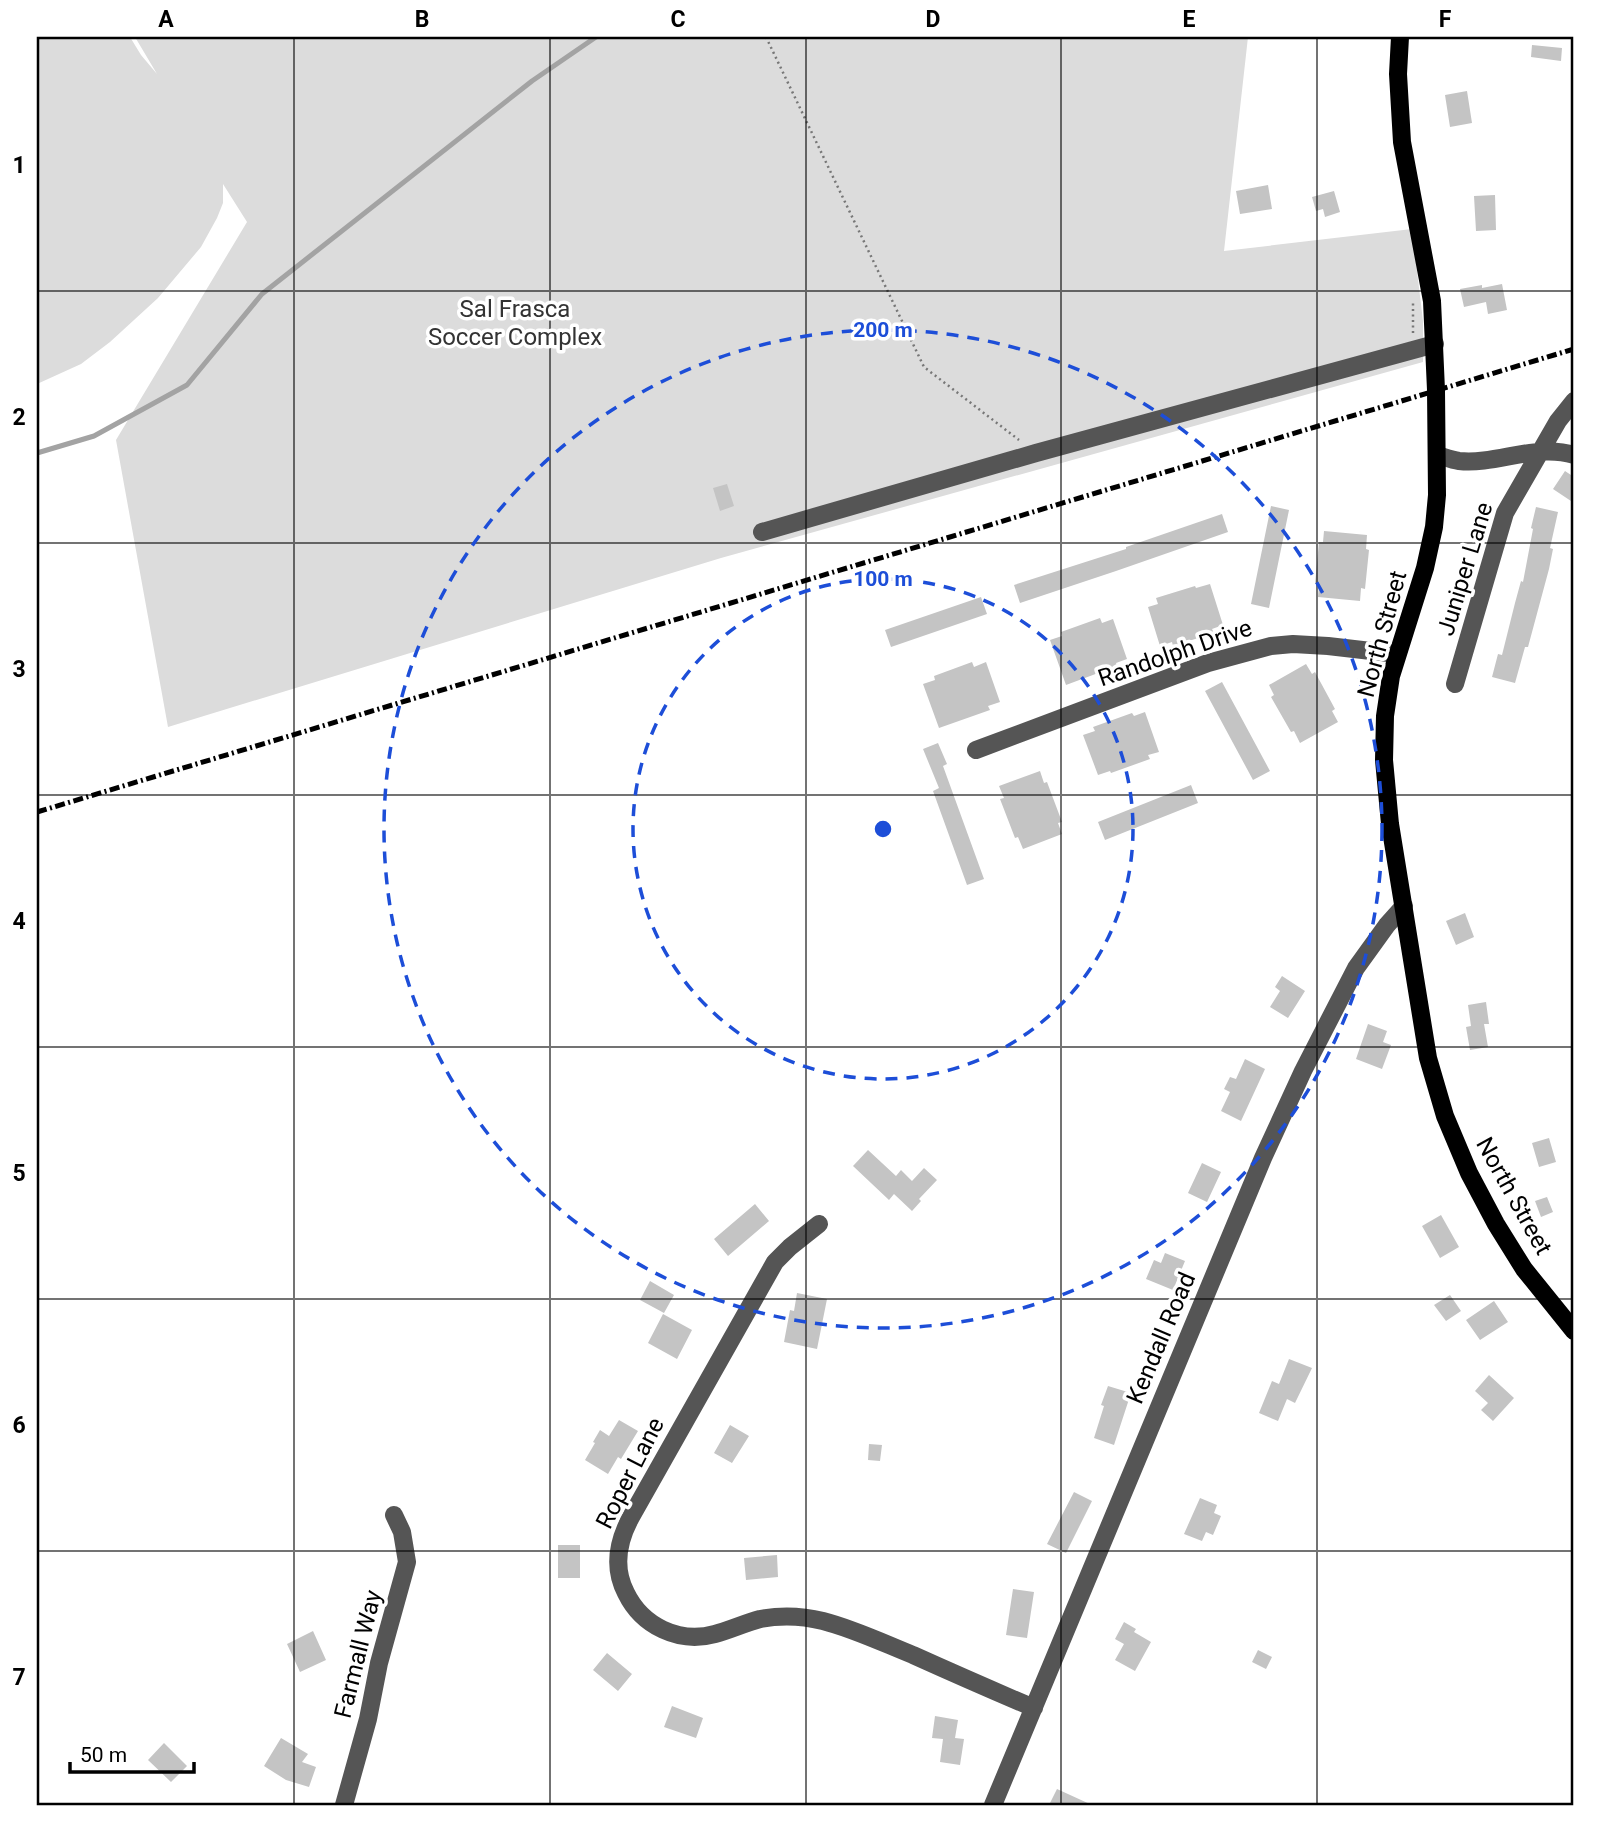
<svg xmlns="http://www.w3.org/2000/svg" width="1611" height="1842" viewBox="0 0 1611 1842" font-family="Roboto,sans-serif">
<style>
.green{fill:#dcdcdc}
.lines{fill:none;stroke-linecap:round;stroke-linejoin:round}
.stream{stroke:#a3a3a3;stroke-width:5}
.building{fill:#c4c4c4}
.path{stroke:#777;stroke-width:2.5;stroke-dasharray:2 3.5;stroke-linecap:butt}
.minor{stroke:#555;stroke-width:18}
.major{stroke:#000;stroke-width:18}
.rail{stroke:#000;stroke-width:5;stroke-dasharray:10 3.5 2 3.5;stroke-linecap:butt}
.grid{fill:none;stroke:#000;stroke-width:2;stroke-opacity:0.55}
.ring{fill:none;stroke:#1d4ed8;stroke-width:3.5;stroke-dasharray:12 9}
.labels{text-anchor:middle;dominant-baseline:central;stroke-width:7;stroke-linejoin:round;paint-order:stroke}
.park-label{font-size:24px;fill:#333;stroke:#fff}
.street-label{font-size:24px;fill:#000;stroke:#fff}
.centre{fill:#1d4ed8;stroke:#fff;stroke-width:3.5}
.ring-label{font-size:21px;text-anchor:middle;font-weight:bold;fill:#1d4ed8;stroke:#fff;stroke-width:7;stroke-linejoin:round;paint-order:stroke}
.neatline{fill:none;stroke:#000;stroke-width:2.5}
.grid-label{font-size:23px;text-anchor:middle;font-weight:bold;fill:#000}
</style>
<rect width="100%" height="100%" fill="#fff"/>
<!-- green -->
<path class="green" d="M 37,37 L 130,37 L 141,55 L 157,74 L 135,37 L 1248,37 L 1224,251 L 1412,229 L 1423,321 L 1423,362 L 721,558 L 168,727 L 116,440 L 247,222 L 223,184 L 223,203 L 217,218 L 201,247 L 158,298 L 110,342 L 81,364 L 37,384 Z"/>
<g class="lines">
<!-- stream -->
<path class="stream" d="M 37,453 L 94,436 L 187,385 L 262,294 L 532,81 L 596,37"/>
</g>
<!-- building -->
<path class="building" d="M 1532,45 L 1562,48 L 1561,61 L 1531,57 Z
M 1467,91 L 1472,123 L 1450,127 L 1445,95 Z
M 1268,185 L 1272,209 L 1240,214 L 1236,191 Z
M 1334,191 L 1340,212 L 1325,217 L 1323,209 L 1316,211 L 1312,197 Z
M 1495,195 L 1496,230 L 1476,231 L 1474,196 Z
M 1502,284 L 1507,310 L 1488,314 L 1486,302 L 1464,307 L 1460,289 L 1482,285 L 1482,288 Z
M 1565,471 L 1574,477 L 1574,503 L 1553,489 Z
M 727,484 L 734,506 L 720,511 L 713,488 Z
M 1271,506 L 1289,510 L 1269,608 L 1251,604 Z
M 1536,507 L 1558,512 L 1550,548 L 1553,549 L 1549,569 L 1528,647 L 1525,647 L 1515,683 L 1492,677 L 1498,654 L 1502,655 L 1515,603 L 1521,581 L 1523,582 L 1533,529 L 1531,528 Z
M 1222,514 L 1228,532 L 1116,571 L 1020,603 L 1014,585 L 1126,549 L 1126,547 Z
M 1324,531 L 1367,535 L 1366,549 L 1369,550 L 1365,589 L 1361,588 L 1360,601 L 1318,597 L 1319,584 L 1315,584 L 1319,542 L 1323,542 Z
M 1210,584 L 1223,625 L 1212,629 L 1214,633 L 1173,646 L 1172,642 L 1160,646 L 1148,607 L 1158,604 L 1156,598 L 1195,586 L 1196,588 Z
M 981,597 L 987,614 L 891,647 L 885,630 Z
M 1100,618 L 1102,623 L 1113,619 L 1127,659 L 1116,663 L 1117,666 L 1066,685 L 1050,640 L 1062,636 L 1061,632 Z
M 972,662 L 974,667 L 986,662 L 1000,702 L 988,706 L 990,710 L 939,728 L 923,684 L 935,680 L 934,676 Z
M 1306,664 L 1312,674 L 1315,672 L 1335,709 L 1332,711 L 1338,722 L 1300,743 L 1294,731 L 1291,732 L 1271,697 L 1274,695 L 1269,685 Z
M 1222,682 L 1270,771 L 1253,780 L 1205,691 Z
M 1145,712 L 1159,752 L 1148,755 L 1150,759 L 1111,773 L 1110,771 L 1098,775 L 1083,735 L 1095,731 L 1093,727 L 1132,713 L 1134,716 Z
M 938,743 L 947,764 L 943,766 L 984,879 L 967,885 L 933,791 L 939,788 L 923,749 Z
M 1040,771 L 1044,783 L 1047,782 L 1062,822 L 1058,823 L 1062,834 L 1023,849 L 1018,837 L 1015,838 L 1000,799 L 1004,798 L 999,786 Z
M 1191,785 L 1198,803 L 1105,840 L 1098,822 Z
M 1465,913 L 1474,937 L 1456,945 L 1446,921 Z
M 1282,976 L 1305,991 L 1288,1018 L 1270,1007 L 1280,991 L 1275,987 Z
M 1486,1002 L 1489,1024 L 1484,1024 L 1488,1047 L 1470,1050 L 1466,1027 L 1471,1026 L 1468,1005 Z
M 1368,1024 L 1387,1031 L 1383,1042 L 1391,1045 L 1382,1069 L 1356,1059 Z
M 1245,1059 L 1265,1069 L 1241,1121 L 1221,1111 L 1230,1092 L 1224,1089 L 1230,1077 L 1236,1079 Z
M 1549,1138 L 1556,1162 L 1539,1167 L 1532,1143 Z
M 868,1150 L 896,1176 L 901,1170 L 912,1181 L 924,1168 L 937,1180 L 919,1199 L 921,1201 L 912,1211 L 894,1194 L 889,1200 L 853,1166 Z
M 1202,1163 L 1221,1172 L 1207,1202 L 1188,1193 Z
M 1547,1197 L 1553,1212 L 1541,1217 L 1535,1201 Z
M 755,1204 L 769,1221 L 728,1256 L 714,1239 Z
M 1441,1215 L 1459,1247 L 1440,1258 L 1422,1226 Z
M 1165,1253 L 1185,1261 L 1173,1290 L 1146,1279 L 1154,1260 L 1161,1263 Z
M 650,1281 L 674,1295 L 664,1313 L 640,1300 Z
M 797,1293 L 827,1299 L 817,1349 L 784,1342 L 790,1310 L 794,1311 Z
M 1450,1295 L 1461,1311 L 1446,1321 L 1434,1305 Z
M 1494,1301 L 1508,1322 L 1480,1340 L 1466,1320 Z
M 663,1314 L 692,1330 L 677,1359 L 648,1343 Z
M 1289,1359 L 1312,1368 L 1295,1403 L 1287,1399 L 1278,1421 L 1259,1413 L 1272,1381 L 1279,1384 Z
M 1489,1375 L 1514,1398 L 1493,1421 L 1481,1410 L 1488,1403 L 1475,1391 Z
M 1108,1386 L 1131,1393 L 1114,1445 L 1094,1438 L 1104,1406 L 1101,1405 Z
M 619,1420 L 638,1431 L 621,1459 L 618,1457 L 608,1474 L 585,1460 L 595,1443 L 593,1442 L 600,1430 L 609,1436 Z
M 730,1425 L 749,1436 L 732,1463 L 714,1453 Z
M 869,1444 L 882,1445 L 880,1461 L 868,1460 Z
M 1074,1492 L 1092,1501 L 1066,1553 L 1047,1544 Z
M 1200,1498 L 1217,1505 L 1214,1513 L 1221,1516 L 1213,1535 L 1206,1532 L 1202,1541 L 1184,1534 Z
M 558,1545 L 580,1545 L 580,1578 L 558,1578 Z
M 777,1555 L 778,1577 L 746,1580 L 744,1558 Z
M 1013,1589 L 1034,1592 L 1027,1638 L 1006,1635 Z
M 1124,1622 L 1136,1629 L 1134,1632 L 1151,1642 L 1135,1671 L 1115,1660 L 1124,1644 L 1115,1639 Z
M 313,1631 L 326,1660 L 300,1672 L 287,1644 Z
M 1258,1650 L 1272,1657 L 1266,1669 L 1252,1662 Z
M 607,1653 L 632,1674 L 618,1691 L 593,1670 Z
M 672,1706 L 703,1718 L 696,1738 L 664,1727 Z
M 935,1716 L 958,1720 L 955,1738 L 964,1739 L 960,1765 L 940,1762 L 943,1739 L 932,1738 Z
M 281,1738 L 308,1754 L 302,1762 L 316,1767 L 309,1787 L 286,1780 L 264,1766 Z
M 164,1743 L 187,1766 L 171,1782 L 148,1760 Z
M 1057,1789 L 1092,1805 L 1049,1805 Z"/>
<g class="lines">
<!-- path -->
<path class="path" d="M 766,37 L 924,367 L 1019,440
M 1413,333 L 1413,301"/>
<!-- minor -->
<path class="minor" d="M 1437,455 C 1444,457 1452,460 1459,461 C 1497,465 1536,443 1574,455
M 762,532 L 1036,453 L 1435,344
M 1455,684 L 1505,513 L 1558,421 L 1574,401
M 976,750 L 1208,663 L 1271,646 L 1293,644 L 1328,646 L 1397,654
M 819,1224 L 790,1247 L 775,1262 L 631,1517 C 618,1541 613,1568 626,1593 C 642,1626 679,1644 715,1634 C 730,1630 745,1623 760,1619 C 781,1615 803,1616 823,1621 C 854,1629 883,1643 913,1655 C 953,1673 994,1691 1034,1708
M 344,1805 L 368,1719 L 379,1663 L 407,1562 L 402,1532 L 394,1515
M 993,1805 L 1263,1158 L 1303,1071 L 1356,968 L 1387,925 L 1404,906"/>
<!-- major -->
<path class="major" d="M 1400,37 L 1398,74 L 1402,142 L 1432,301 L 1436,390 L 1437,495 L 1434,527 L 1425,568 L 1391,676 L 1385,716 L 1384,760 L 1390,824 L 1428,1058 L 1445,1116 L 1469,1173 L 1496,1224 L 1524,1269 L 1574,1331"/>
<!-- rail -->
<path class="rail" d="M 37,812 L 1574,349"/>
</g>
<!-- grid -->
<path class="grid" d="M 294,37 L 294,1805M 550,37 L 550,1805M 806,37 L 806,1805M 1061,37 L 1061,1805M 1317,37 L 1317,1805M 37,291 L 1574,291M 37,543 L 1574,543M 37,795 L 1574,795M 37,1047 L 1574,1047M 37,1299 L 1574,1299M 37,1551 L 1574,1551"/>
<!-- distance rings -->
<g class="ring">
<circle cx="883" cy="829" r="250"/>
<circle cx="883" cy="829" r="499"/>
</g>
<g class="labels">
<!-- park labels -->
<g class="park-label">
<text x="515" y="309">Sal Frasca<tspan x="515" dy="28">Soccer Complex</tspan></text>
</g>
<!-- street labels -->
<g class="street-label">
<text transform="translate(1465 569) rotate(-73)">Juniper Lane</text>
<text transform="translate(1382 634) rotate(-75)">North Street</text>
<text transform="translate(1175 653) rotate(-19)">Randolph Drive</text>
<text transform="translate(1514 1196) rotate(61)">North Street</text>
<text transform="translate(1161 1338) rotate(-67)">Kendall Road</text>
<text transform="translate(630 1473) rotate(-63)">Roper Lane</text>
<text transform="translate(358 1654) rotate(-76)">Farmall Way</text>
</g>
</g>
<circle cx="883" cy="829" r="10" class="centre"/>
<g class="ring-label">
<text x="883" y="337">200 m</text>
<text x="883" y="586">100 m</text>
</g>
<!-- border -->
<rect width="1611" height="1842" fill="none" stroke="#ffffff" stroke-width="77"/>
<!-- scale -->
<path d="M70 1762v10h124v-10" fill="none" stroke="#000000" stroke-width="3.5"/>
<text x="80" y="1762" font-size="21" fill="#000000" stroke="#ffffff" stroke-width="5" paint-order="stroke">50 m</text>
<rect x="38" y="38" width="1534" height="1766" class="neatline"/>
<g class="grid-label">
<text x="166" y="27">A</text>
<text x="422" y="27">B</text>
<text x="678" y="27">C</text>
<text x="933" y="27">D</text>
<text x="1189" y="27">E</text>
<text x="1445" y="27">F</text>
<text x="19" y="173">1</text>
<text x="19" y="425">2</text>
<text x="19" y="677">3</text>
<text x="19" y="929">4</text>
<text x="19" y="1181">5</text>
<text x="19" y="1433">6</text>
<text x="19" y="1685">7</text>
</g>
</svg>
